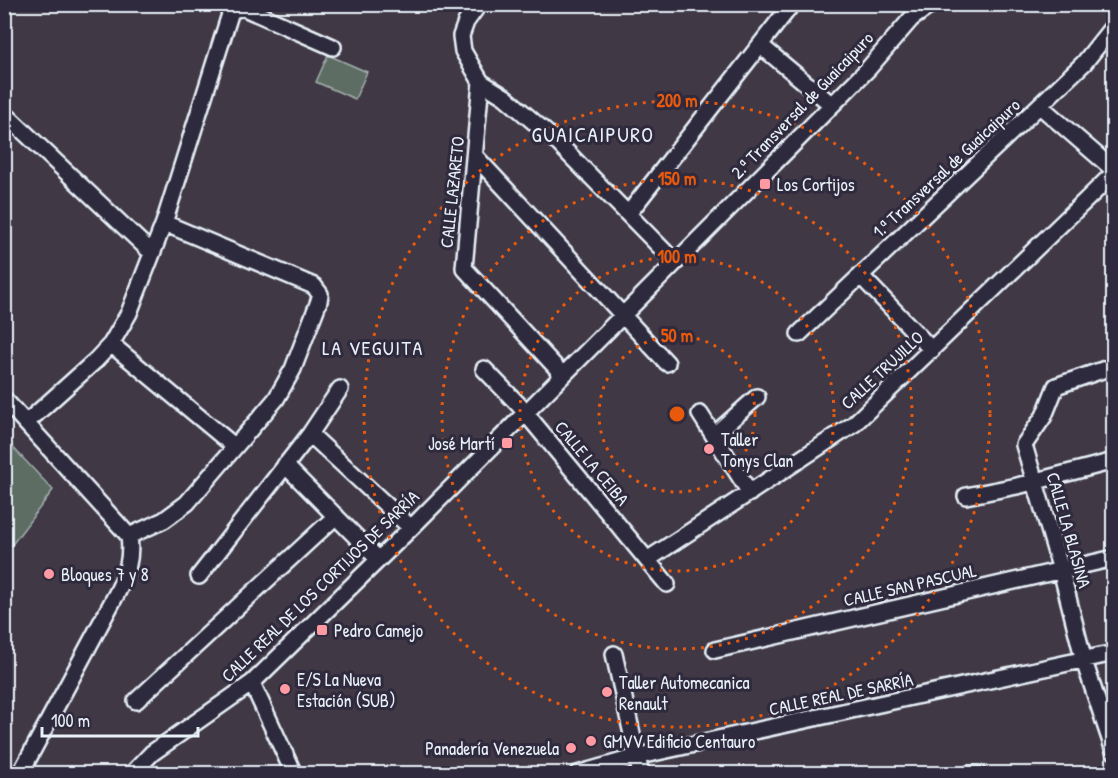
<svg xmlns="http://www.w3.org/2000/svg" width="1118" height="778" viewBox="0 0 1118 778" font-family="'Patrick Hand',sans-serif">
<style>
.green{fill:#5d6d64;stroke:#a2afae;stroke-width:1.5}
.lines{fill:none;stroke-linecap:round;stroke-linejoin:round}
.minor-casing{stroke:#e8f1f8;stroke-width:20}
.minor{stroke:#2f2a3d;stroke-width:15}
.ring{fill:none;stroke:#e8590c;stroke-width:3;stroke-dasharray:3 6}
.poi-dot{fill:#ff9aa2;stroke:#2f2a3d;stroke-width:2}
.labels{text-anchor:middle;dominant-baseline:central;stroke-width:6;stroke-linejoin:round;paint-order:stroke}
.street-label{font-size:18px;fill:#e8f1f8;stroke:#2f2a3d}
.poi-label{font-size:18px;fill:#e8f1f8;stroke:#2f2a3d;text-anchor:start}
.neighbourhood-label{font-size:20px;letter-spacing:1.5px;fill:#e8f1f8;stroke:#2f2a3d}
.quarter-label{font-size:21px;letter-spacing:1.5px;fill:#e8f1f8;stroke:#2f2a3d}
.centre{fill:#e8590c;stroke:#2f2a3d;stroke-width:3}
.ring-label{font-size:18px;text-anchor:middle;font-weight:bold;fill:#e8590c;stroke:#2f2a3d;stroke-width:6;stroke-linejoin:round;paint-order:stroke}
</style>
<rect width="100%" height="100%" fill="#403845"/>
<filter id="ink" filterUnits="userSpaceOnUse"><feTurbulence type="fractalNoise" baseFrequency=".0167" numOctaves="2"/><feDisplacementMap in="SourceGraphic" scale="12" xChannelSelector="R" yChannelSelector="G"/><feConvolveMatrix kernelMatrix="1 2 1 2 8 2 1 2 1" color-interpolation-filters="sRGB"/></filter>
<g filter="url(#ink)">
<!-- green -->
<path class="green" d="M 328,55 L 367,72 L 355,99 L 316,82 Z
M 5,439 L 53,490 L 5,554 Z"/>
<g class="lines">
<!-- minor casing -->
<g class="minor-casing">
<path id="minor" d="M 479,4 L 466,22 L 461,36 L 463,51 L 481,82 L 464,268 L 563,375
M 760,45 L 832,105
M 481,82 L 505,97 L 556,141 L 675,262
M 1040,106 L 1114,170
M 4,113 L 152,253
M 475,156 L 667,363
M 628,214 L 792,4
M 860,275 L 932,350
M 799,334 L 1084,63 L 1114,25
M 111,344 L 234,446
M 1114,366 L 1056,386 L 1044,416 L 1024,445 L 1061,570 L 1084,661 L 1114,751
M 484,369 L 518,404 L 667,584
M 4,399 L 129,536 C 132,558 127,573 117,593 L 20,774
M 700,414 L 750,493
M 26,423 L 95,361 L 111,344 L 129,313 L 164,223 L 231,11 L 242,7 L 333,47
M 310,434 L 411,528
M 714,435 L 757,397
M 285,465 L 378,559
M 966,496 L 1017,486 L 1114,461
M 129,536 L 164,520 L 187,503 L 276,399 L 293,369 L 319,301 L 320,294 L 314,286 L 164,223
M 647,560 L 854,424 L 1114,173
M 199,576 L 310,434 L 340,389
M 715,650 L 1114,558
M 614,654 L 641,774
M 252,683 L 294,774
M 136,701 L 336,516
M 132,774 L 152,753 L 252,683 L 411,528 L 868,69 L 911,19 L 932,4
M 577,774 L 644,755 L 1114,653
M 969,774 L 979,774"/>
</g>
<!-- minor -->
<use href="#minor" class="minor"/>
</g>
</g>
<!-- distance rings -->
<g class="ring">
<circle cx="677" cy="414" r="78"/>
<circle cx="677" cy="414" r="157"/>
<circle cx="677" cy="414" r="235"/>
<circle cx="677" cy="414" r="313"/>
</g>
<!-- markers -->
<g class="poi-dot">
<rect x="759" y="178" width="12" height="12" rx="3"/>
<rect x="501" y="437" width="12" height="12" rx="3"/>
<circle cx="709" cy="449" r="6"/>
<circle cx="49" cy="574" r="6"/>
<rect x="316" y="624" width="12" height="12" rx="3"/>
<circle cx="285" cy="689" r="6"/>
<circle cx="607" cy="692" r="6"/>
<circle cx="591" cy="741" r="6"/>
<circle cx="571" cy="748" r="6"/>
</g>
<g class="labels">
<!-- street labels -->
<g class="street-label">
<text transform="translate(802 105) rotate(-46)">2.ª Transversal de Guaicaipuro</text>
<text transform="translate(946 168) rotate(-43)">1.ª Transversal de Guaicaipuro</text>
<text transform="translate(452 192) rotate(-84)">CALLE LAZARETO</text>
<text transform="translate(882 370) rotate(-43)">CALLE TRUJILLO</text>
<text transform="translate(592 463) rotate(50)">CALLE LA CEIBA</text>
<text transform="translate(1069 530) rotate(74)">CALLE LA BLASINA</text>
<text transform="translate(910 585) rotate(-13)">CALLE SAN PASCUAL</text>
<text transform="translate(320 586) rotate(-44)">CALLE REAL DE LOS CORTIJOS DE SARRÍA</text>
<text transform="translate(841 694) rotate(-12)">CALLE REAL DE SARRÍA</text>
</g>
<!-- poi labels -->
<g class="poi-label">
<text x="777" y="184">Los Cortijos</text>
<text x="721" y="439">Taller<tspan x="721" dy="21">Tonys Clan</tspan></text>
<text x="495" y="443" text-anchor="end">José Martí</text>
<text x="61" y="574">Bloques 7 y 8</text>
<text x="334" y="630">Pedro Camejo</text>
<text x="297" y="679">E/S La Nueva<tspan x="297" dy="21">Estación (SUB)</tspan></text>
<text x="619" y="682">Taller Automecanica<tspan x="619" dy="21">Renault</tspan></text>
<text x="603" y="741">GMVV Edificio Centauro</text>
<text x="559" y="748" text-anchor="end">Panadería Venezuela</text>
</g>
<!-- neighbourhood labels -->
<g class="neighbourhood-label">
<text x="373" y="347">LA VEGUITA</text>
</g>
<!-- quarter labels -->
<g class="quarter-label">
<text x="593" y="134">GUAICAIPURO</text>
</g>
</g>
<circle cx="677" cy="414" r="9" class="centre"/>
<g class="ring-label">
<text x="677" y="107">200 m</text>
<text x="677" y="185">150 m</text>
<text x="677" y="263">100 m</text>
<text x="677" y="342">50 m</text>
</g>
<!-- margin -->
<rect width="1118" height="778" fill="none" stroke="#2f2a3d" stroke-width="24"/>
<rect x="12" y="12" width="1094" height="754" fill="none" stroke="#e8f1f8" stroke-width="2" filter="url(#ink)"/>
<!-- scale -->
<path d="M42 727v9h156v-9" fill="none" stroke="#e8f1f8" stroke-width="3"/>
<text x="51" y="727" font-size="18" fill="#e8f1f8" stroke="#2f2a3d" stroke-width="4.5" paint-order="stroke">100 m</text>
</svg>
